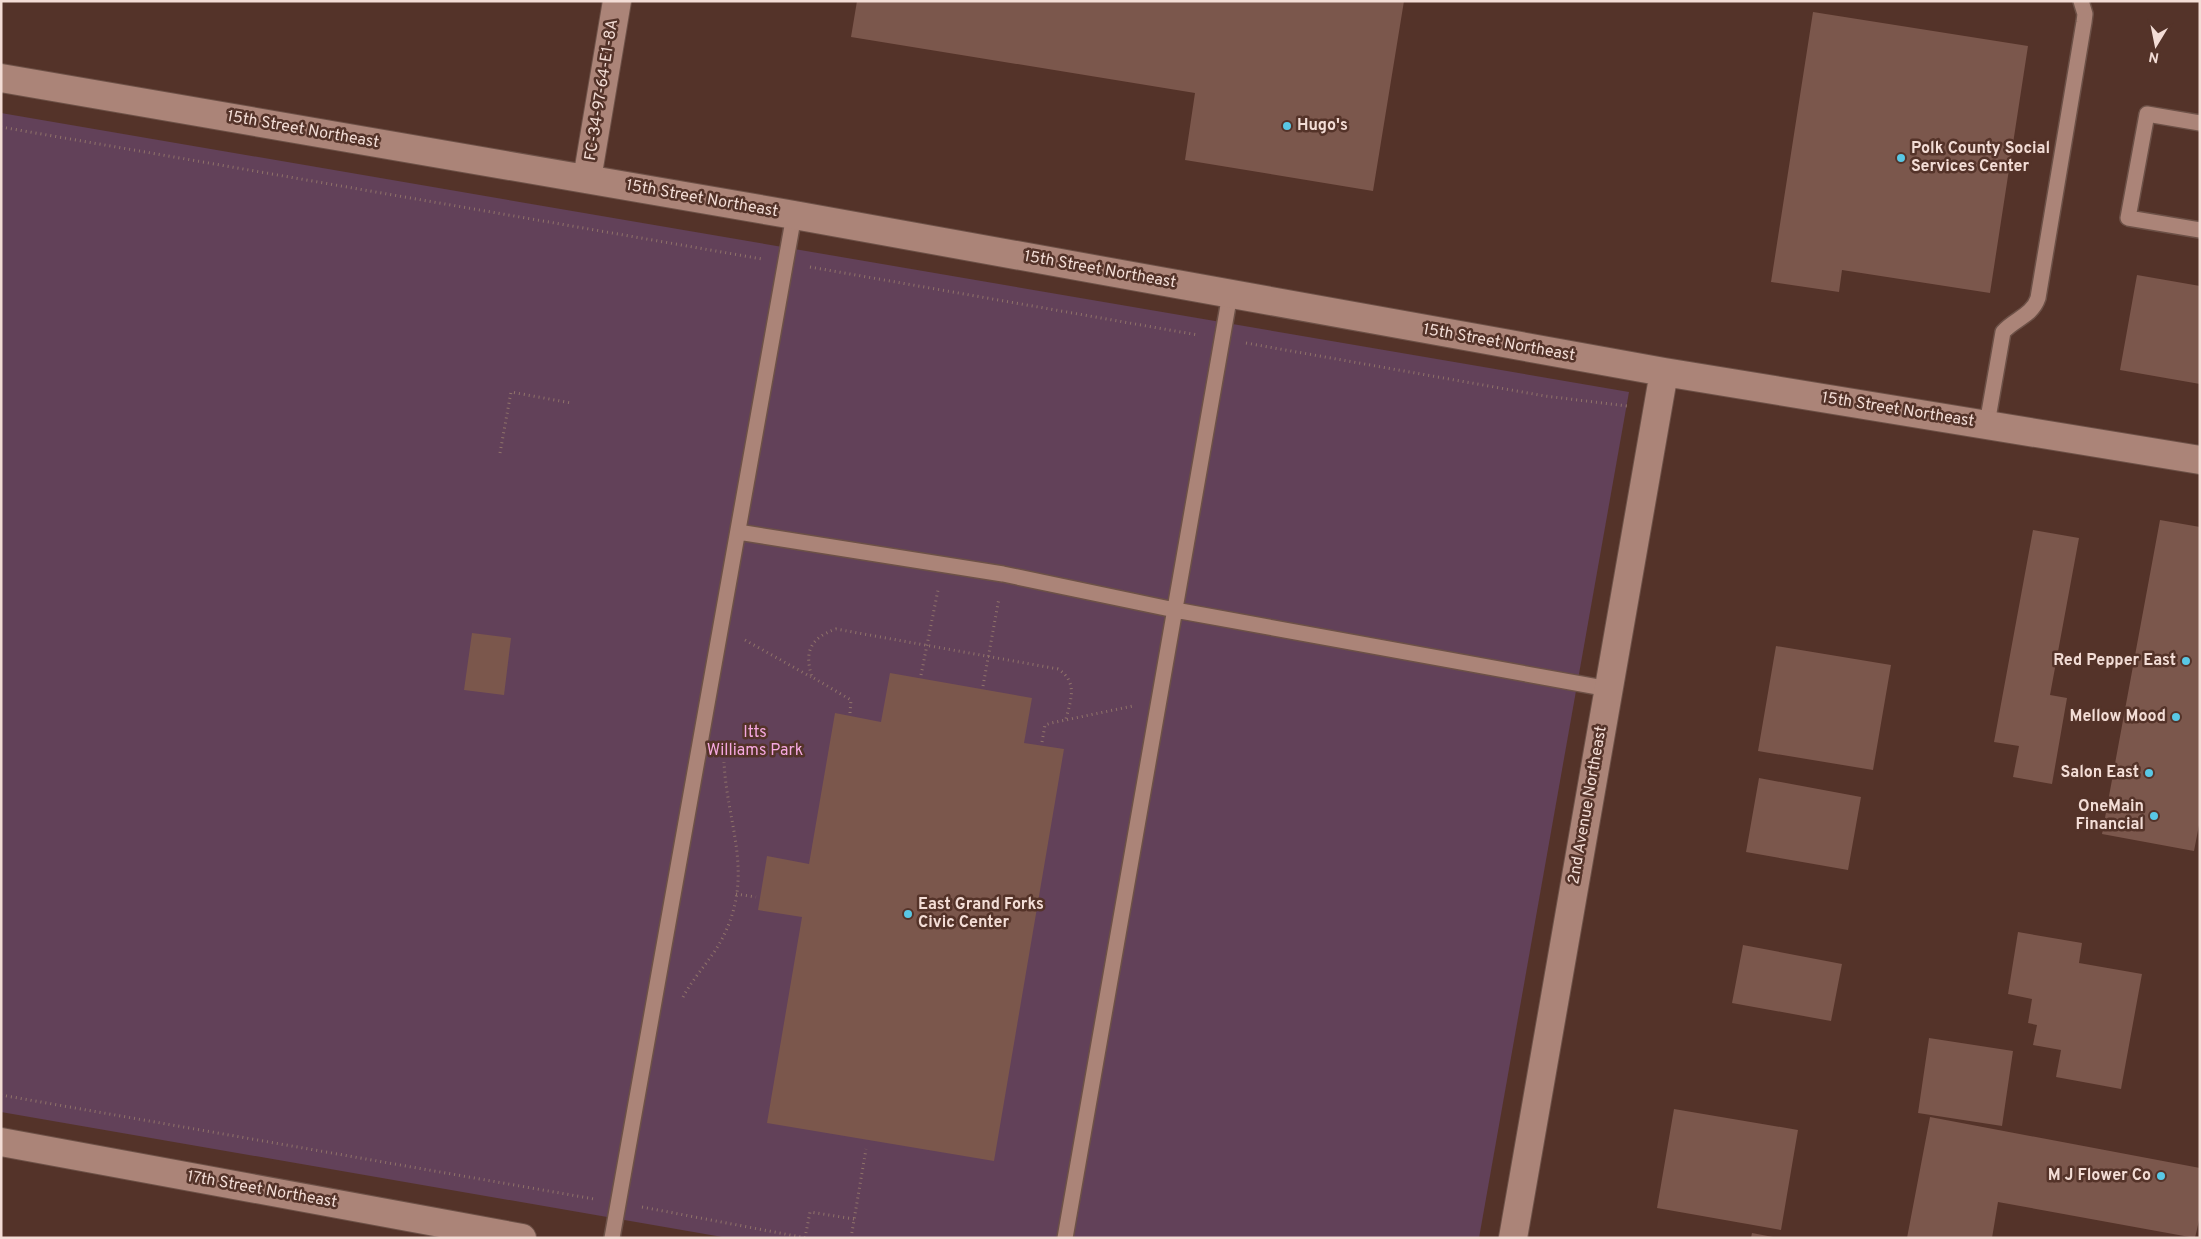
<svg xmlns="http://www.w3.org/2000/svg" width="2201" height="1239" viewBox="0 0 2201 1239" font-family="Overpass,sans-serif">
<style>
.green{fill:#624159}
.building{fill:#7b574c}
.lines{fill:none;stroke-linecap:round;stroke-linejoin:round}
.lane-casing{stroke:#6d5147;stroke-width:18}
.street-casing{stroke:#6d5147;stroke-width:30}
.path{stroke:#90736a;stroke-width:3;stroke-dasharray:1 4;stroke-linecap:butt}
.lane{stroke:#ab8478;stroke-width:15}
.street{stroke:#ab8478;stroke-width:28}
.poi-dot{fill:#59c8e5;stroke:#543329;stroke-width:2}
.labels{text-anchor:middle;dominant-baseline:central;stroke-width:5;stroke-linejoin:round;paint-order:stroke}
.street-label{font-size:16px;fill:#f3ddd6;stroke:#543329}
.poi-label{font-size:16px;font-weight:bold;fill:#f3ddd6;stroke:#543329;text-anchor:end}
.park-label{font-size:16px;fill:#f5a8df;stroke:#543329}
</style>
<rect width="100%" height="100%" fill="#543329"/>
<!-- green -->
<path class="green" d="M 1,113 L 1629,392 L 1479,1238 L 728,1238 L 1,1112 Z"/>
<!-- building -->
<path class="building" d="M 857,1 L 1404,1 L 1373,191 L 1185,160 L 1195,93 L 851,37 Z
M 1813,12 L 2028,46 L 1990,293 L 1842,270 L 1839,292 L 1771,282 Z
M 2137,275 L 2200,286 L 2200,384 L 2120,370 Z
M 2160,520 L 2200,527 L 2200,820 L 2194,851 L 2102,834 Z
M 2033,530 L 2079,538 L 2050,695 L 2067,698 L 2052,784 L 2013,777 L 2019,746 L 1994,742 Z
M 472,633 L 511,638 L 504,695 L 464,690 Z
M 1776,646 L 1891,665 L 1873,770 L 1758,751 Z
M 890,673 L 1032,698 L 1024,743 L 1064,749 L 994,1161 L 767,1123 L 802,917 L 758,910 L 767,856 L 809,864 L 835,713 L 881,722 Z
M 1759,778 L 1861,797 L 1848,870 L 1746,852 Z
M 2018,932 L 2082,943 L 2079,963 L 2142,974 L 2121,1089 L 2056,1077 L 2061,1050 L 2033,1045 L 2037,1025 L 2028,1023 L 2032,999 L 2008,994 Z
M 1743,945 L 1842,964 L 1831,1021 L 1732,1003 Z
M 1929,1038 L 2013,1051 L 2002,1126 L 1918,1113 Z
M 1674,1109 L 1798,1130 L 1781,1230 L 1657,1208 Z
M 1930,1117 L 2200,1168 L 2200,1216 L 2195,1238 L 1998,1202 L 1992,1238 L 1907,1238 Z
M 1752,1233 L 1773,1237 L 1773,1238 L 1751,1238 Z"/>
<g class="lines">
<!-- lane casing -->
<g class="lane-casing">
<path id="lane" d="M 2200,123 L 2147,114 L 2128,218 L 2200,230
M 1987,424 L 2003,332 C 2014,319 2032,316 2038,298 L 2084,22 L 2085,14 L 2081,1
M 738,532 L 1003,574 L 1175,610 L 1609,689
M 612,1238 L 794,215
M 1065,1238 L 1230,294"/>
</g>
<!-- street casing -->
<g class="street-casing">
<path id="street" d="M 1,78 L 794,215 L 1664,372 L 2200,460
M 587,179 L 617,1
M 1,1142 L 522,1238
M 1513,1238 L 1664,372"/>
</g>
<!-- path -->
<path class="path" d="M 1,127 L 762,259
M 810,267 L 1198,335
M 1246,343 L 1545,396 L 1627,406
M 500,453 L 511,392 L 571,403
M 745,640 L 811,677
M 921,675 L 938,590
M 983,686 L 999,598
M 850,713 L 851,700 L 812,677 C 804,652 810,638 836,629 L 1058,669 C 1078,682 1071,699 1066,719
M 1042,742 L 1045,725 L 1051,723 L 1133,706
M 736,894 L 756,897
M 683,997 C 694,976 712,959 723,937 C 755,874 727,825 724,762
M 1,1095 L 594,1199
M 642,1207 L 806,1238
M 805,1238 L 810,1212 L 854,1219
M 851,1238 L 866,1149"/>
<!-- lane -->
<use href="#lane" class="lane"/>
<!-- street -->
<use href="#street" class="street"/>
</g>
<!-- markers -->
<g class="poi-dot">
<circle cx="1287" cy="126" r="5"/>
<circle cx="1901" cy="158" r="5"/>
<circle cx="2186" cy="661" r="5"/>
<circle cx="2176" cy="717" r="5"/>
<circle cx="2149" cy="773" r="5"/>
<circle cx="2154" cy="816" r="5"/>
<circle cx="908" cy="914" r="5"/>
<circle cx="2161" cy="1176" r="5"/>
</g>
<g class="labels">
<!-- street labels -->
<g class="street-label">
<text transform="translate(602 90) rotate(-81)">FC-34-97-64-E1-8A</text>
<text transform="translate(303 130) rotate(10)">15th Street Northeast</text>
<text transform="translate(702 199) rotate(10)">15th Street Northeast</text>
<text transform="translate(1100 270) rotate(10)">15th Street Northeast</text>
<text transform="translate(1499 343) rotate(10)">15th Street Northeast</text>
<text transform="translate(1898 410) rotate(9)">15th Street Northeast</text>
<text transform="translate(1588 805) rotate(-80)">2nd Avenue Northeast</text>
<text transform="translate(262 1190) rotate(10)">17th Street Northeast</text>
</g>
<!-- poi labels -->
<g class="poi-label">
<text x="1297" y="126" text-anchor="start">Hugo's</text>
<text x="1911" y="149" text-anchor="start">Polk County Social<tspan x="1911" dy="18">Services Center</tspan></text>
<text x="2176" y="661">Red Pepper East</text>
<text x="2166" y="717">Mellow Mood</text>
<text x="2139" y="773">Salon East</text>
<text x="2144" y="807">OneMain<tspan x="2144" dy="18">Financial</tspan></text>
<text x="918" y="905" text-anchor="start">East Grand Forks<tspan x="918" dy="18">Civic Center</tspan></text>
<text x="2151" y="1176">M J Flower Co</text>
</g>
<!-- park labels -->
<g class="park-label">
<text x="755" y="733">Itts<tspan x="755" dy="18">Williams Park</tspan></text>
</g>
</g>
<!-- border -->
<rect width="2201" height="1239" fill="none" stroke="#f3ddd6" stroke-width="5"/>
<!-- north arrow -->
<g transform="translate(2156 45) rotate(190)" stroke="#543329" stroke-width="4" paint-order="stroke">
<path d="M0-4L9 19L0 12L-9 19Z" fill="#f3ddd6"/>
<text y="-8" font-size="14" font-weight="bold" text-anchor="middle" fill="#f3ddd6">N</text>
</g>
</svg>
